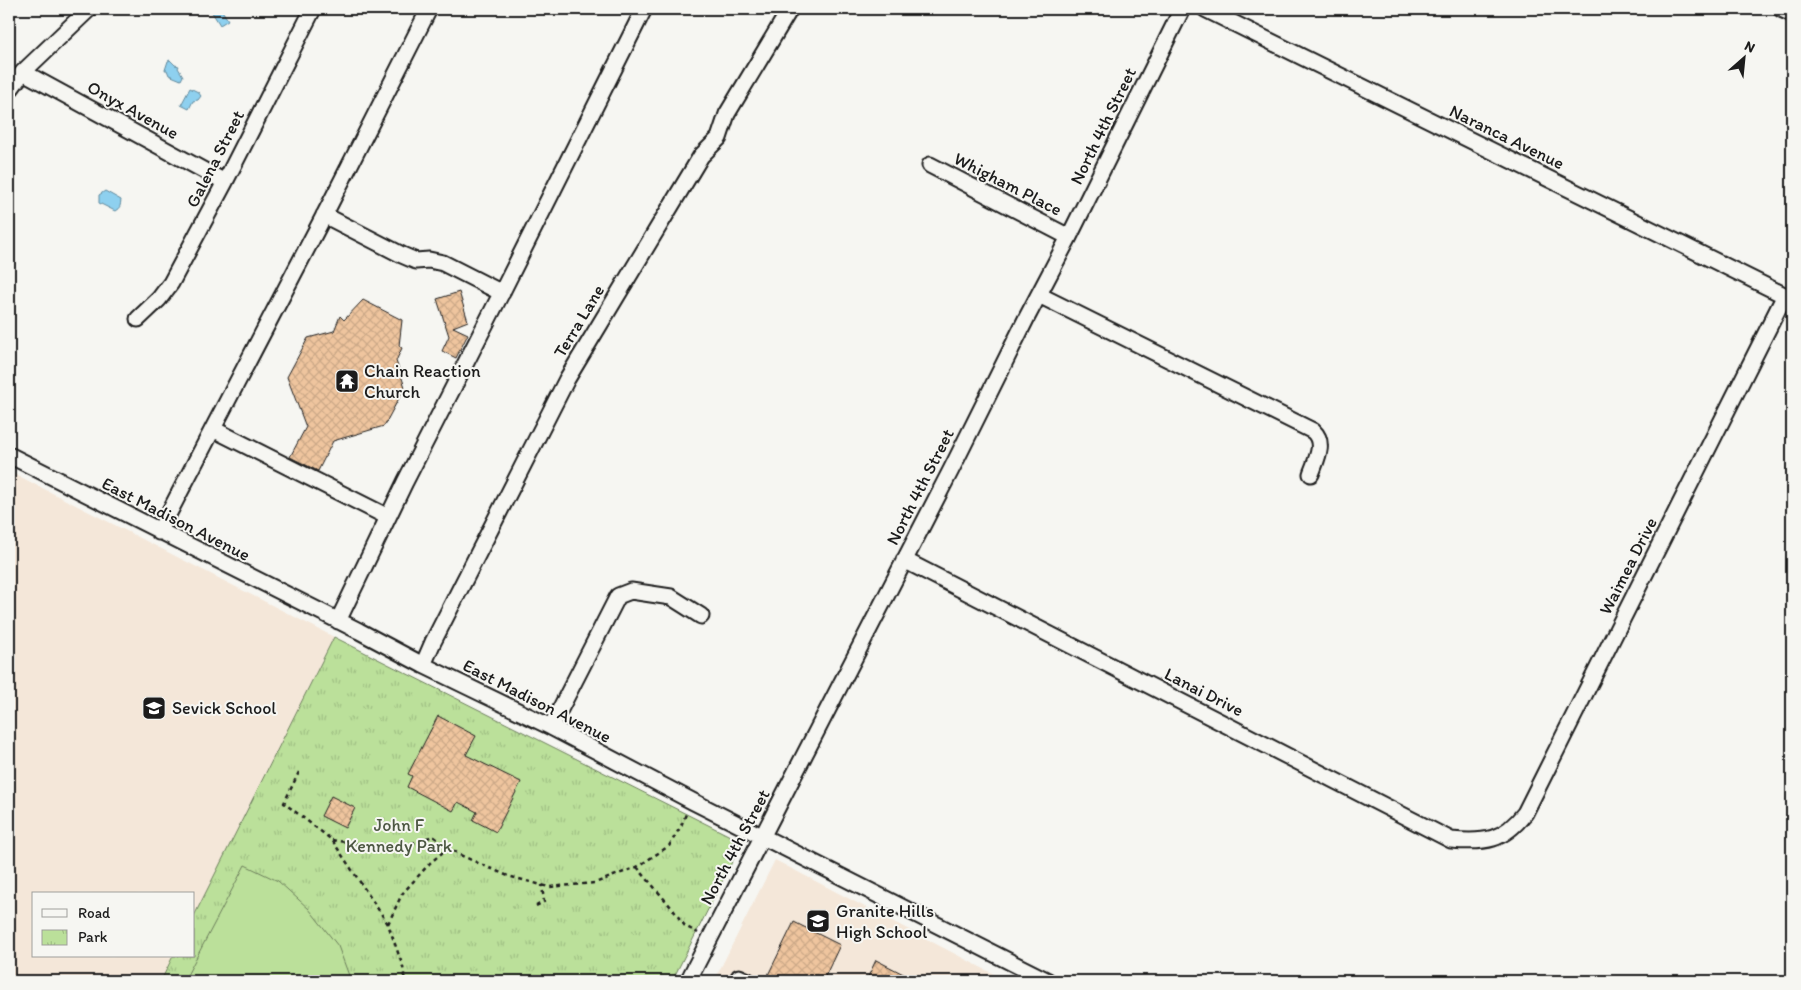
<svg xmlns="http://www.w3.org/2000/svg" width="1801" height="990" viewBox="0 0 1801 990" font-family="Itim,sans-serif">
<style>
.built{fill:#f4e7d9}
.park{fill:url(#park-tufts);stroke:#6c7e5b}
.pitch{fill:#bbe09a;stroke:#6c7e5b}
.water{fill:#8ed0ef;stroke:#60889b}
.building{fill:url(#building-cross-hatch);stroke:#1c1c1c}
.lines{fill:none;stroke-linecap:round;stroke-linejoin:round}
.minor-casing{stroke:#1c1c1c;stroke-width:19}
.path{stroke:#1c1c1c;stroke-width:2.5;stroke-dasharray:4 4;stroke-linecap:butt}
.minor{stroke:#f6f6f2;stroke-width:15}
.labels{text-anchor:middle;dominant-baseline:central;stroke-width:4;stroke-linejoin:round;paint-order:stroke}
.street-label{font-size:18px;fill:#1c1c1c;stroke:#f6f6f2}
.poi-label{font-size:18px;fill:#1c1c1c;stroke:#f6f6f2;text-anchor:start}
.park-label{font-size:18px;fill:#4c5742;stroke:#f6f6f2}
</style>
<defs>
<pattern id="park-tufts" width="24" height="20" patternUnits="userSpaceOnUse" patternTransform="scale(1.25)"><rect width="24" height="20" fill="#bbe09a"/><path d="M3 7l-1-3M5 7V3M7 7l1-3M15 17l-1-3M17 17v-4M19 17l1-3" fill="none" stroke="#a0c084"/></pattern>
<pattern id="building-cross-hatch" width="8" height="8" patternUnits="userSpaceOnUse" patternTransform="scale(1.25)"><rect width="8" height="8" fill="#efc59e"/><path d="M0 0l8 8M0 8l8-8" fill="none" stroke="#cca988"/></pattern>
</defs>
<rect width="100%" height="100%" fill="#f6f6f2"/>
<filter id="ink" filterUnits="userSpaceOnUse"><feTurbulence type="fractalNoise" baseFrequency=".02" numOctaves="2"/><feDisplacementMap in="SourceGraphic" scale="10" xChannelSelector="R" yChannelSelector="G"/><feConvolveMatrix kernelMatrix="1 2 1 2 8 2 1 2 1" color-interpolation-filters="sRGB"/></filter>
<g filter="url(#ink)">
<!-- built -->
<path class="built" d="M 9,471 L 334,637 L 194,916 L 194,894 L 34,894 L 34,956 L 173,956 L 161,981 L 9,981 Z
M 775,860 L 1007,981 L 714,981 Z"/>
<!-- park -->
<path class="park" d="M 334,637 L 742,842 L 672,981 L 161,981 L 173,956 L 194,956 L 194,916 Z"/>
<!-- pitch -->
<path class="pitch" d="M 245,865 L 278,881 L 309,909 L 338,946 L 351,981 L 184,981 Z"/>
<!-- water -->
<path class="water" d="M 210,9 L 221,9 L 228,20 L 220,25 Z
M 170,60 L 175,65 L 179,66 L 178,68 L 183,76 L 181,80 L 169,75 L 167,70 L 165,70 L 168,61 Z
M 190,88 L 198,92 L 201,96 L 198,100 L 193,101 L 189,109 L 181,105 Z
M 105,191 L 121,200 C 120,206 121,207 115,211 L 99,203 L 99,195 Z"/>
<!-- building -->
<path class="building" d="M 459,292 L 468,321 L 453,327 L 468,334 L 456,358 L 442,351 L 449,336 L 437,299 Z
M 363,300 L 402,320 L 399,346 L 402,348 L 396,361 L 405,387 L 384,426 L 333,441 L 318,471 L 290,457 L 306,427 L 287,377 L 308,338 L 334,331 L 340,316 L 344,320 Z
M 438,716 L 476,736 L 466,755 L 521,782 L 496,832 L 473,820 L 477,812 L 458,802 L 453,811 L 407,787 L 412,776 L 408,774 Z
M 331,796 L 355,808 L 345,828 L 321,816 Z
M 794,922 L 840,945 L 823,981 L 780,981 L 768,975 Z
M 876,960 L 917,981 L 866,981 Z"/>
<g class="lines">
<!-- minor casing -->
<g class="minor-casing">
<path id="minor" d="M 1205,9 L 1792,299
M 1781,9 L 1792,14
M 23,72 L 225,182
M 9,91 L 23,72 L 89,9
M 930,165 L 1069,237
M 324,215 L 402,255 L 416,261 L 429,260 L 443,263 L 502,293
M 1039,295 L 1313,431 C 1326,443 1316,460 1311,474
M 138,319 L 159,299 L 171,283 L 225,182 L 313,9
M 213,429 L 388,517
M 9,455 L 359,631 L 423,665 L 551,727 L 692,801 L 1048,981
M 159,532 L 329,206 L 429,9
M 904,560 L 1451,840 C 1486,843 1503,841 1525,813 L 1785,295
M 338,621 L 405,482 L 504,288 L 644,9
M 423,665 L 433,642 L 567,379 L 701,156 L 719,138 L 727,114 L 790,9
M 551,727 L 618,596 L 631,591 L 671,597 L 701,616
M 688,981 L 951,470 L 1026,319 L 1069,237 L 1182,9
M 737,981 L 739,977 L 748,981"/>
</g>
<!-- path -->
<path class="path" d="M 299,772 L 284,803 L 332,840 L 388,924 L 403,967 L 405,981
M 332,840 L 377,847 L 413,843 L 433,836 L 460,855 L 508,876 L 549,887 L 595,883 L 637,867 L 669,846 L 681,826 L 686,814
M 637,867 L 671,907 L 685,926 L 698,933
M 536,906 L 544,902 L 542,885
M 388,924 L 402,894 L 430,863 L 449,847"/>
<!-- minor -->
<use href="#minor" class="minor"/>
</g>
</g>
<!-- icons -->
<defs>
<g id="temple-square" transform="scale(1.25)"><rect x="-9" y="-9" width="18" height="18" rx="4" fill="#1c1c1c" stroke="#f6f6f2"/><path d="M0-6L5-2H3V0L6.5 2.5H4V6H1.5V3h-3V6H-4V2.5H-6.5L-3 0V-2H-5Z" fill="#fff"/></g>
<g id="school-square" transform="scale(1.25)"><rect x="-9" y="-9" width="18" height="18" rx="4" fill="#1c1c1c" stroke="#f6f6f2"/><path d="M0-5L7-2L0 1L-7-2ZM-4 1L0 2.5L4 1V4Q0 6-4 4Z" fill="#fff"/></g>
</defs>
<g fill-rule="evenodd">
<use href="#temple-square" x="347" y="381"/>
<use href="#school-square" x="154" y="708"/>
<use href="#school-square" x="818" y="921"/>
</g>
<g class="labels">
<!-- street labels -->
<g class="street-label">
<text transform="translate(133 110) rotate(29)">Onyx Avenue</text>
<text transform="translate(1103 126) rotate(-64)">North 4th Street</text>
<text transform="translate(1507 137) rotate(26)">Naranca Avenue</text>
<text transform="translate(215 159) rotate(-63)">Galena Street</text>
<text transform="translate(1008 184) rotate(27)">Whigham Place</text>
<text transform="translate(579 321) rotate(-59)">Terra Lane</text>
<text transform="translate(920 487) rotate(-63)">North 4th Street</text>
<text transform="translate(176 519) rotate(27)">East Madison Avenue</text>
<text transform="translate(1628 566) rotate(-63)">Waimea Drive</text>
<text transform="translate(1204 692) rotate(27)">Lanai Drive</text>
<text transform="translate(537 701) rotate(27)">East Madison Avenue</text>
<text transform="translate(735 847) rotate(-62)">North 4th Street</text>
</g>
<!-- poi labels -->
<g class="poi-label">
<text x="364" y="371">Chain Reaction<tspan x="364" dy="21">Church</tspan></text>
<text x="172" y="708">Sevick School</text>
<text x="836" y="911">Granite Hills<tspan x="836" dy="21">High School</tspan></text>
</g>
<!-- park labels -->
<g class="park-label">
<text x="399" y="825">John F<tspan x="399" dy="21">Kennedy Park</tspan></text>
</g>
</g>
<!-- margin -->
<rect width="1801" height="990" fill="none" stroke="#f6f6f2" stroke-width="30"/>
<rect x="15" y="15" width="1771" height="960" fill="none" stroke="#1c1c1c" stroke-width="2" filter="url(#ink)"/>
<!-- legend -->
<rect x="32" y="892" width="162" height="65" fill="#f6f6f2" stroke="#9f9f9c"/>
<rect x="42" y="909" width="25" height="8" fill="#f6f6f2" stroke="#9f9f9c"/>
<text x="78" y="918" font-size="15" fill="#1c1c1c">Road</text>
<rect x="42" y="930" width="25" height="15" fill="url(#park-tufts)" stroke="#9f9f9c"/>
<text x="78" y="942" font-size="15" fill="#1c1c1c">Park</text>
<!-- north arrow -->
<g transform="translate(1744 58) rotate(27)" stroke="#f6f6f2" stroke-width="4" paint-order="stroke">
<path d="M0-4L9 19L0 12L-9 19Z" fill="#1c1c1c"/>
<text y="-8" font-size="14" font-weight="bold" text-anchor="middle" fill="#1c1c1c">N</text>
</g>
</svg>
